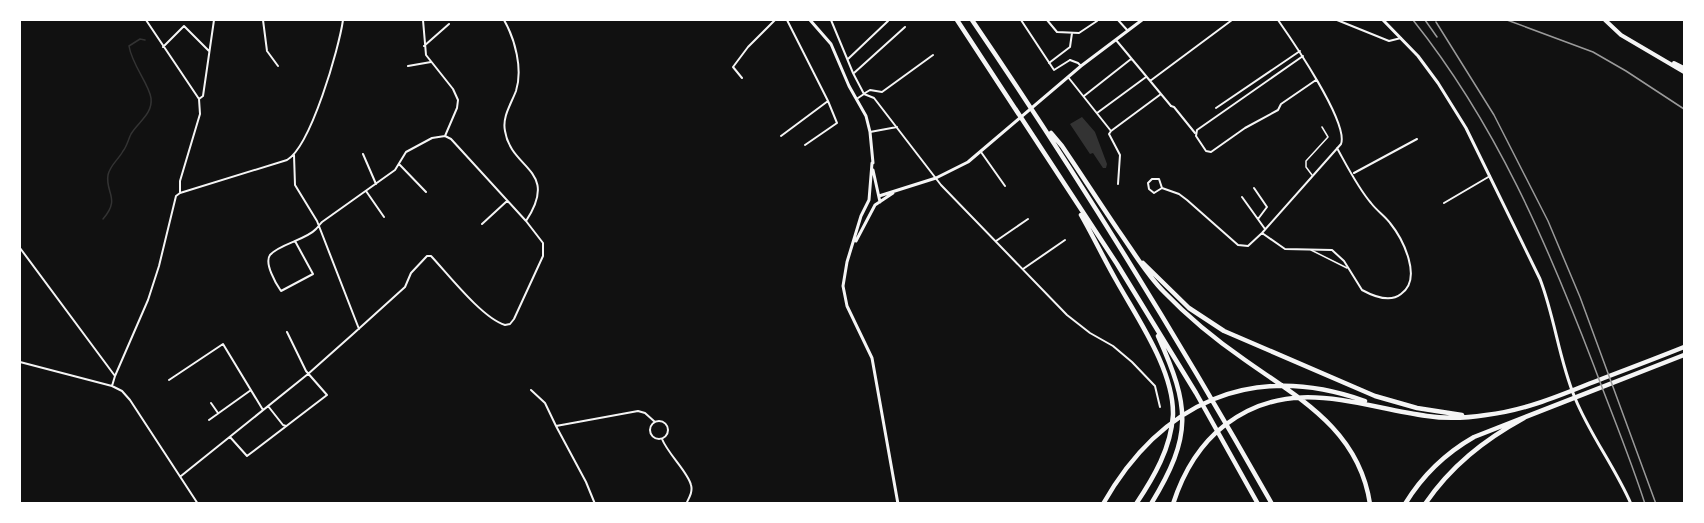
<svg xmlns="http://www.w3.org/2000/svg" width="1704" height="523" viewBox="0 0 1704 523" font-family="'Alegreya Sans',sans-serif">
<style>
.water{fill:#333}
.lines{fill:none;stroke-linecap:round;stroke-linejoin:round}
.stream{stroke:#333;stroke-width:1.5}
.service{stroke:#f5f5f5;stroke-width:1.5}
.pedestrian{stroke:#f5f5f5;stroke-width:2}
.minor{stroke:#f5f5f5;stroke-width:2}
.tertiary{stroke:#f5f5f5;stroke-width:3}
.secondary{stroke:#f5f5f5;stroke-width:4}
.motorway{stroke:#f5f5f5;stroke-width:4.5}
.rail{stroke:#9a9a9a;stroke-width:1.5}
</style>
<rect width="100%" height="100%" fill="#111"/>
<!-- water -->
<path class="water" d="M 1082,117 L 1095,132 L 1107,164 L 1106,168 L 1103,168 L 1093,153 L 1090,154 L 1070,124 Z"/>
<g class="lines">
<!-- stream -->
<path class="stream" d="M 103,219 C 121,198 105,193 108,175 C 110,165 119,159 123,151 C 127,146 128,140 131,134 C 138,122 153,114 151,98 C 149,84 132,65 129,46 L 140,39 L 145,40"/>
<!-- service -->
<path class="service" d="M 1312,175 L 1306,167 L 1306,161 L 1328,137 L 1322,127
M 1311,250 L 1347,268"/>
<!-- pedestrian -->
<path class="pedestrian" d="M 1047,20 L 1057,32 L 1079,33 L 1097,21
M 1070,60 L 1078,63 L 1081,66
M 1049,63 L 1070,47 L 1072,33
M 1171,106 L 1174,107 L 1195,133"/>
<!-- minor -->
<path class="minor" d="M 146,20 L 199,99 L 200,114 L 180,181 L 180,192
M 263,20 L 267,51 L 278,66
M 423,20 L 426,55 L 453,89 L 458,100 L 457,108 L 445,136
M 504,20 C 515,39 523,69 516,91 C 511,104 502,117 505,131 C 511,170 560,169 526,221
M 787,20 L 828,101 L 837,123 L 805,145
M 831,20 L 853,73 L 864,94 L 858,98
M 1021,20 L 1054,70 L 1070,60
M 1118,20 L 1128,31
M 1337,20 L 1389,41 L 1401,38
M 1116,40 L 1171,106
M 424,46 L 449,24
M 163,47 L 184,26 L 209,51
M 1303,56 L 1197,130 L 1196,136 L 1206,151 L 1211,152 L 1245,128 L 1278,110 L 1281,104 L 1316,80
M 848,59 L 888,21
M 408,66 L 431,62
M 854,73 L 905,27
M 1068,77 L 1111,131 L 1109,134 L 1120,155 L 1118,184
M 742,78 L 733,67 L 748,47 L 775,20
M 1150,81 L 1232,20
M 865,93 L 870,90 L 882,92 L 933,55
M 864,94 L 874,98 L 941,185 L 1067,315 L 1090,333 L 1113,346 L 1132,362 L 1155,386 L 1160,407
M 1084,96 L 1131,59
M 199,99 L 203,96 L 214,20
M 1216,108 L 1300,51
M 1097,113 L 1146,77
M 1111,131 L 1161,94
M 870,132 L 897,127
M 781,136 L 828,101
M 981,152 L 1005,186
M 363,154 L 376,184
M 294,155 L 295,185 L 317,221 L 359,329
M 399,164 L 426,192
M 1354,173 L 1417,139
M 1162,188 L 1154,193 L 1149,189 L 1148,183 L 1152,179 L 1159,179 L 1162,188 L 1179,194 L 1187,200 L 1238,245 L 1248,246 L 1262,233 L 1341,144 C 1349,123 1292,40 1278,20
M 1254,188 L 1267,207 L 1258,219
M 366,191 L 384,217
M 1242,197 L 1265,229
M 1444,203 L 1490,176
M 482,224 L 507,201
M 1262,233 L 1285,249 L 1332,250 L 1344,261 L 1362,290 C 1373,296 1390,303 1401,294 C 1423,279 1403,239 1390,223 C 1385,216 1377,211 1371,203 C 1358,188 1347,166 1337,148
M 996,241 L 1028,219
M 20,248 L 115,376 L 112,386
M 1023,269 L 1065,240
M 20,362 L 112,386 L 122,391 L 130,400 L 198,504
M 115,376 L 148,300 L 159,266 L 176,196 L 180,193 L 287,160 C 311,146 339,48 343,20
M 169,380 L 223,344 L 263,410
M 531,390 L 545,403 L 556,426
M 211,403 L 218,413
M 268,406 L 283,425 L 286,426
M 209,420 L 251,390
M650 430a9 9 0 1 1 18 0a9 9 0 1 1-18 0Z
M 230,437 L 247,456 L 327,395 L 306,371 L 287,332
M 662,439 C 668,454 688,472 691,485 C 693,492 689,498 686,504
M 181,476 L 308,374 L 353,334 L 405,287 L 411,273 L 427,256 L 431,256 C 448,274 482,318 505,325 L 510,324 L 514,319 L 543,256 L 543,243 L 526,221 L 451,139 L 445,136 L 432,138 L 406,152 L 395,170 L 322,222 C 320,224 318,227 316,229 C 306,240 279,244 270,255 C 264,263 276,284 281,291 L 313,274 L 295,241
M 595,504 L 586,482 L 556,426 L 638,411 L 645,413 L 655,422"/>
<!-- tertiary -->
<path class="tertiary" d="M 810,20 L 831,44 L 849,86 L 866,116 L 870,132 L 873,163
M 1383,20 L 1418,56 L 1438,83 L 1466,128 L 1540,279 C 1555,318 1559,360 1575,398 C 1590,435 1615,467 1631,504
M 872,163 L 869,200 L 861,216 L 847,262 L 843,286 L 847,306 L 872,358 L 898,504
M 873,170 L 880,202
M 879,196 L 936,178 L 968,162 L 1081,66 L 1142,20
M 875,205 L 893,193
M 856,241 L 875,205"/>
<!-- secondary -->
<path class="secondary" d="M 1605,20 L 1621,35 L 1684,72
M 1674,63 L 1684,68"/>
<!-- motorway -->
<path class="motorway" d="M 957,20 L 1117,264 L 1196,393 L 1258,504
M 972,20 C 1079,177 1178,338 1272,504
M 1051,133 L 1062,146 C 1081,174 1099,202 1118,230 C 1133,251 1146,274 1164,292 C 1189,318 1216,340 1245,360 C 1300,399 1359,430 1370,504
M 1081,215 C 1093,236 1104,259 1116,280 C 1137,318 1174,370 1173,415 C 1171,448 1154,477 1136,504
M 1143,263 L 1189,308 L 1224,331 L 1375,396 L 1417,408 L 1462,415
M 1103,504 C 1161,402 1252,361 1365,401
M 1151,504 C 1193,435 1190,407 1158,336
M 1173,504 C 1183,473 1199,445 1225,425 C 1291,375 1355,406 1427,416 C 1446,419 1467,418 1486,415 C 1521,411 1554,398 1586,385 C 1619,372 1652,360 1684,347
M 1405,504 C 1422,476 1446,453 1474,437 L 1684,355
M 1425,504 C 1451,466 1484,440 1524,418"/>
<!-- rail -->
<path class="rail" d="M 1413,20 C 1496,124 1547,243 1594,366 C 1611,412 1630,457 1645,504
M 1425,20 L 1437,37
M 1507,20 L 1593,52 L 1626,71 L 1684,109
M 1436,22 L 1494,115 L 1548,221 L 1580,297 L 1656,504"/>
</g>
<!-- border -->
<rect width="1704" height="523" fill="none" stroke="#ffffff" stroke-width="42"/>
</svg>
